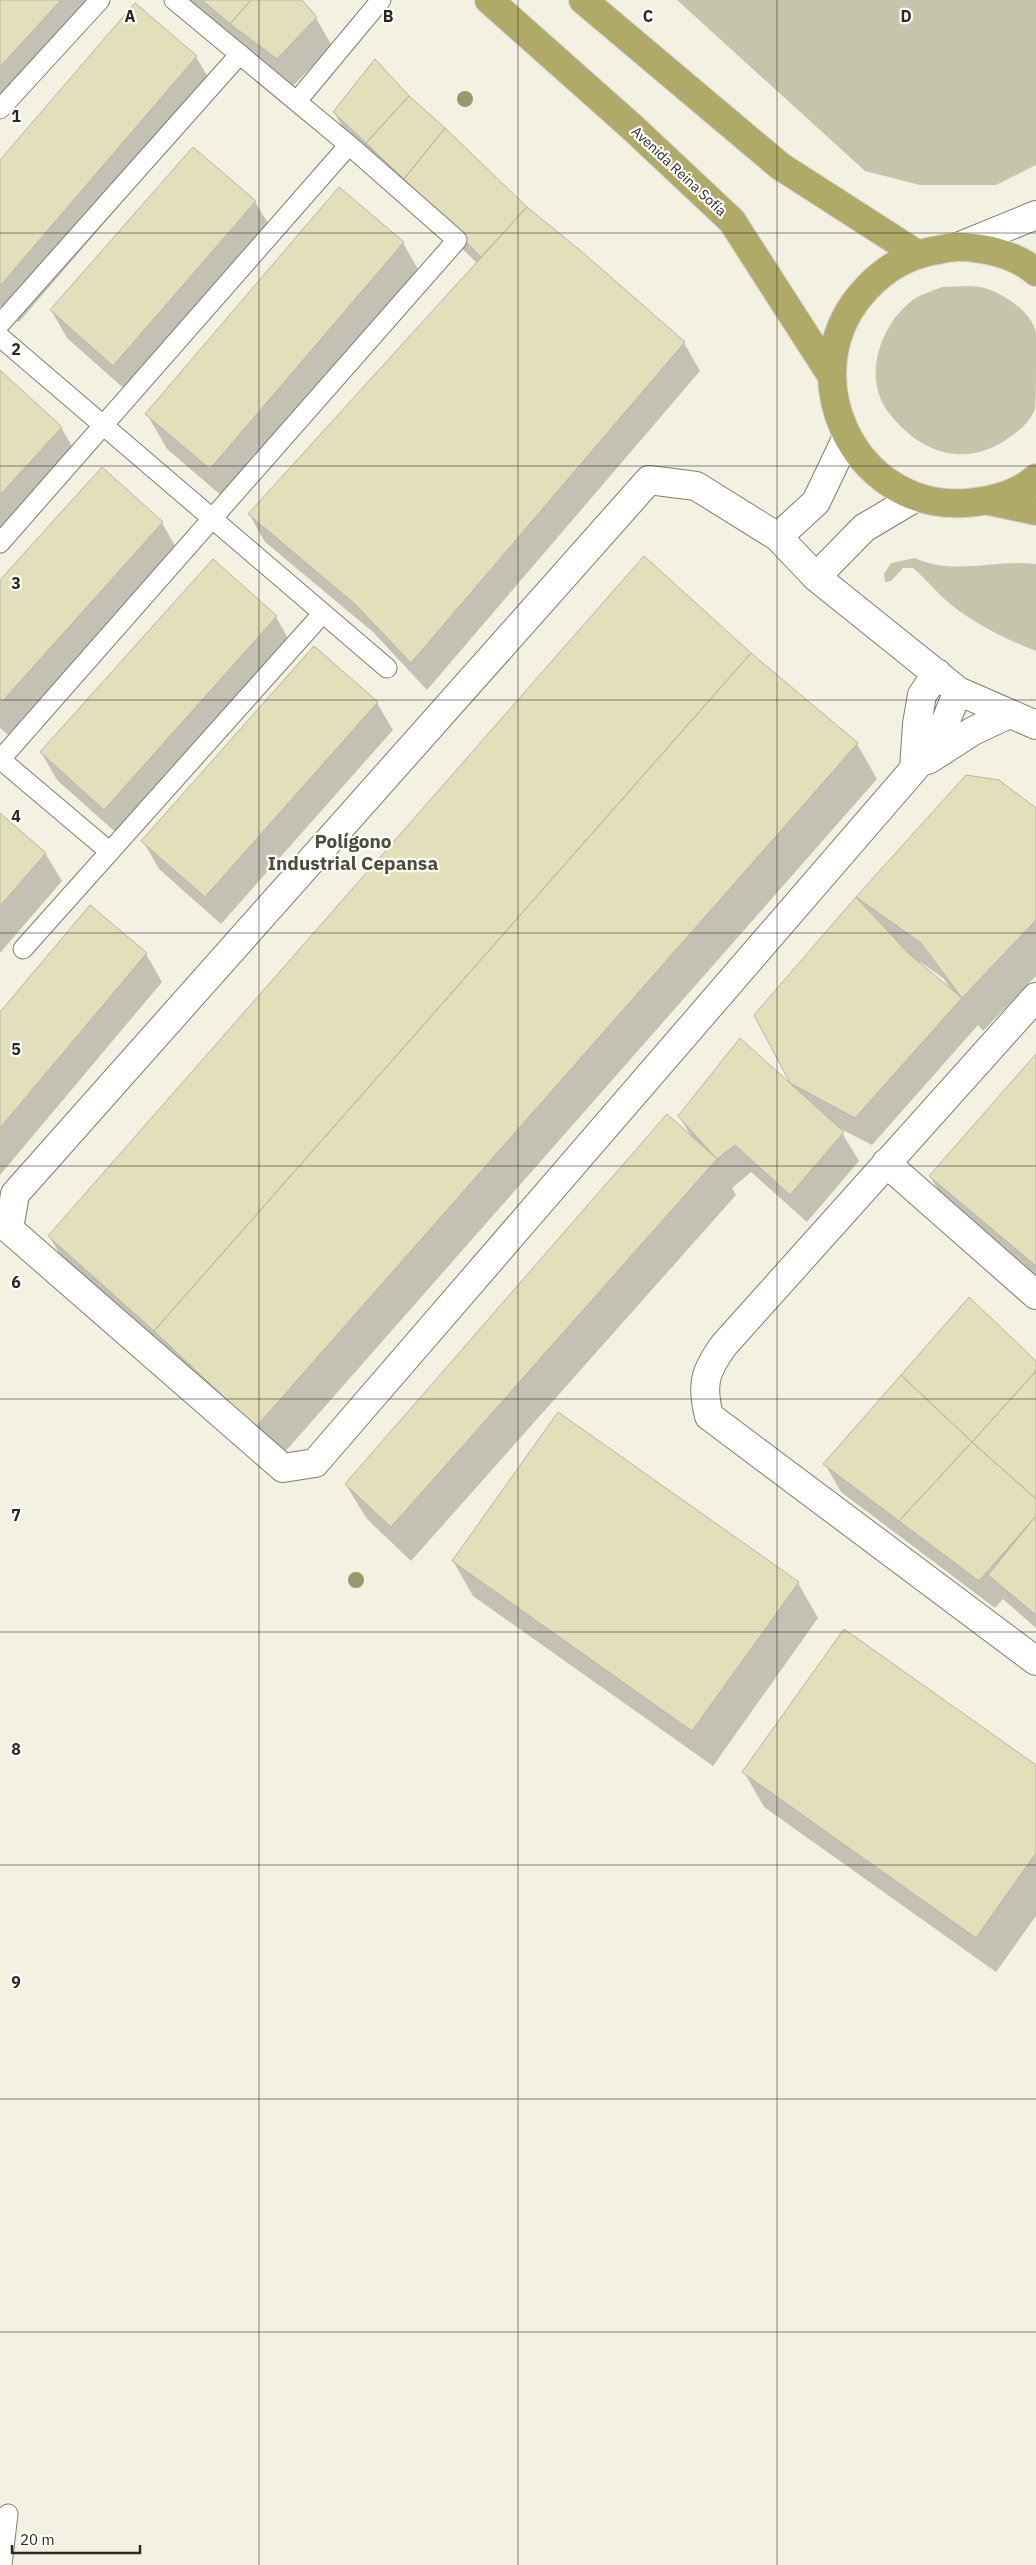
<svg xmlns="http://www.w3.org/2000/svg" width="1036" height="2565" viewBox="0 0 1036 2565" font-family="'IBM Plex Sans',sans-serif">
<style>
.green{fill:#c6c4ab}
.shadow{fill:#0003;fill-rule:evenodd}
.building{fill:#e2dfba;stroke:#b6b5a6}
.lines{fill:none;stroke-linecap:round;stroke-linejoin:round}
.service-casing{stroke:#7e7d6f;stroke-width:21}
.minor-casing{stroke:#7e7d6f;stroke-width:30}
.trunk-casing{stroke:#d4d4d3;stroke-width:30}
.service{stroke:#fff;stroke-width:19}
.minor{stroke:#fff;stroke-width:28}
.trunk{stroke:#b0aa68;stroke-width:28}
.tree{fill:#9a976d}
.grid{fill:none;stroke:#292823;stroke-width:1;stroke-opacity:0.55}
.labels{text-anchor:middle;dominant-baseline:central;stroke-width:4.5;stroke-linejoin:round;paint-order:stroke}
.street-label{font-size:14px;fill:#292823;stroke:#fffffc}
.district-label{font-size:19px;font-weight:bold;fill:#4c4b3e;stroke:#fffffc}
.grid-label{font-size:16px;text-anchor:middle;font-weight:bold;fill:#292823;stroke:#fffffc;stroke-width:4.5;stroke-linejoin:round;paint-order:stroke}
</style>
<rect width="100%" height="100%" fill="#f3f2e2"/>
<!-- green -->
<path class="green" d="M 677,0 L 1036,0 L 1036,165 L 996,185 L 920,185 L 865,171 Z
M 942,287 C 954,287 968,285 980,287 C 1000,291 1032,311 1036,333 C 1036,343 1036,354 1036,364 C 1036,377 1036,397 1035,409 C 1030,422 1021,429 1010,437 C 966,469 921,454 889,413 C 861,378 881,323 914,299 C 922,294 933,291 942,287 Z
M 915,558 C 952,576 997,559 1036,564 L 1036,651 C 1005,639 975,624 949,603 C 936,592 926,579 913,568 L 903,568 L 891,581 L 885,582 L 884,574 L 891,563 Z"/>
<!-- shadow -->
<path class="shadow" d="M 0,0 L 102,0 L 0,112 Z
M 187,0 L 301,0 L 316,18 L 332,46 L 293,86 L 248,52 Z
M 136,5 L 196,57 L 217,92 L 19,322 L 0,306 L 0,162 Z
M 408,97 L 526,208 L 684,343 L 700,371 L 427,690 L 373,632 L 265,542 L 249,514 L 477,263 L 350,140 L 334,112 Z
M 193,148 L 255,202 L 272,230 L 129,393 L 67,338 L 51,310 Z
M 339,189 L 403,243 L 423,278 L 230,503 L 167,449 L 147,414 Z
M 0,372 L 61,427 L 77,455 L 0,540 Z
M 102,468 L 162,523 L 178,551 L 11,737 L 0,728 L 0,582 Z
M 213,561 L 276,617 L 292,645 L 121,837 L 57,780 L 41,752 Z
M 750,654 L 857,744 L 877,779 L 277,1461 L 70,1271 L 49,1236 Z
M 377,703 L 393,730 L 221,924 L 159,869 L 143,841 Z
M 1036,810 L 1036,976 L 983,1031 L 978,1025 L 872,1145 L 839,1128 L 859,1161 L 807,1222 L 751,1172 L 732,1188 L 736,1195 L 411,1561 L 367,1519 L 346,1485 L 692,1138 L 679,1116 L 794,1088 L 756,1015 L 857,898 ZM 920,962 L 943,978 L 950,988 L 919,964 Z
M 0,814 L 45,853 L 62,881 L 0,953 Z
M 146,954 L 162,982 L 0,1175 L 0,1014 Z
M 1036,1056 L 1036,1279 L 946,1204 L 930,1176 Z
M 1036,1363 L 1036,1628 L 1003,1599 L 995,1608 L 841,1492 L 825,1464 Z
M 453,1561 L 798,1583 L 818,1618 L 713,1766 L 473,1596 Z
M 1036,1767 L 1036,1916 L 996,1972 L 764,1807 L 744,1772 Z"/>
<!-- building -->
<path class="building" d="M 0,0 L 61,0 L 0,67 Z
M 202,0 L 251,0 L 230,24 Z
M 251,0 L 302,0 L 317,17 L 277,59 L 230,24 Z
M 135,3 L 197,56 L 0,286 L 0,160 Z
M 375,59 L 409,96 L 366,143 L 333,112 Z
M 409,96 L 445,128 L 404,179 L 366,143 Z
M 445,128 L 527,207 L 481,257 L 404,179 Z
M 193,147 L 256,201 L 113,366 L 50,310 Z
M 339,187 L 404,242 L 210,469 L 145,414 Z
M 527,207 L 581,251 L 685,342 L 411,663 L 355,604 L 248,514 Z
M 0,370 L 62,427 L 0,495 Z
M 102,467 L 163,522 L 0,704 L 0,580 Z
M 644,556 L 751,653 L 154,1331 L 48,1236 Z
M 213,559 L 277,616 L 104,810 L 40,752 Z
M 314,646 L 378,702 L 205,897 L 141,841 Z
M 751,653 L 858,743 L 256,1427 L 154,1331 Z
M 966,775 L 999,780 L 1036,808 L 1036,920 L 962,998 L 921,943 L 856,897 Z
M 0,813 L 46,853 L 0,906 Z
M 856,897 L 909,954 L 962,998 L 855,1118 L 790,1083 L 754,1015 Z
M 90,905 L 147,953 L 0,1128 L 0,1012 Z
M 740,1038 L 844,1132 L 790,1195 L 735,1145 L 717,1159 L 678,1116 Z
M 1036,1054 L 1036,1266 L 929,1176 Z
M 667,1114 L 717,1159 L 391,1527 L 345,1484 Z
M 969,1297 L 1036,1361 L 1036,1371 L 972,1442 L 901,1375 Z
M 1036,1371 L 1036,1499 L 972,1442 Z
M 901,1375 L 972,1442 L 899,1521 L 823,1464 Z
M 558,1412 L 799,1582 L 692,1731 L 452,1561 Z
M 972,1442 L 1036,1499 L 1036,1516 L 979,1581 L 899,1521 Z
M 1036,1516 L 1036,1615 L 988,1575 Z
M 844,1629 L 1036,1765 L 1036,1853 L 976,1938 L 742,1772 Z"/>
<g class="lines">
<!-- service casing -->
<g class="service-casing">
<path id="service" d="M 297,101 L 381,0
M 0,109 L 100,0
M 0,324 L 240,54
M 0,337 L 387,668
M 0,543 L 349,145
M 0,759 L 110,852
M 0,760 L 457,240 L 349,145 L 174,0
M 23,949 L 323,613
M 2,2565 L 8,2514"/>
</g>
<!-- minor casing -->
<g class="minor-casing">
<path id="minor" d="M 958,247 L 1036,215
M 778,537 L 816,502 L 847,437
M 816,577 L 864,528 L 916,497
M 958,691 L 938,740 L 914,769 L 315,1463 L 283,1468 L 9,1229 L 15,1194 L 649,480 L 696,486 L 778,537 L 816,577 L 958,691 L 1036,725
M 928,760 L 973,731 L 1009,714
M 914,769 L 917,724 L 922,695 L 937,673
M 1036,997 L 724,1345 C 705,1371 701,1384 709,1416 L 1036,1661
M 886,1163 L 1036,1295"/>
</g>
<!-- trunk casing -->
<g class="trunk-casing">
<path id="trunk" d="M 489,0 L 633,128 L 732,221 L 831,375
M 583,0 L 780,166 L 917,254
M 1036,272 C 1017,255 983,247 958,247 C 950,247 940,250 932,251 C 907,256 885,269 868,287 C 788,368 851,511 966,503 C 991,501 1017,495 1036,478
M 989,501 L 1036,511"/>
</g>
<!-- service -->
<use href="#service" class="service"/>
<!-- minor -->
<use href="#minor" class="minor"/>
<!-- trunk -->
<use href="#trunk" class="trunk"/>
</g>
<!-- trees -->
<g class="tree">
<circle cx="465" cy="99" r="8"/>
<circle cx="356" cy="1580" r="8"/>
</g>
<!-- grid -->
<path class="grid" d="M 259,0 L 259,2565M 518,0 L 518,2565M 777,0 L 777,2565M 0,233 L 1036,233M 0,466 L 1036,466M 0,700 L 1036,700M 0,933 L 1036,933M 0,1166 L 1036,1166M 0,1399 L 1036,1399M 0,1632 L 1036,1632M 0,1865 L 1036,1865M 0,2099 L 1036,2099M 0,2332 L 1036,2332"/>
<g class="labels">
<!-- street labels -->
<g class="street-label">
<text transform="translate(679 171) rotate(43)">Avenida Reina Sofía</text>
</g>
<!-- district labels -->
<g class="district-label">
<text x="353" y="841">Polígono<tspan x="353" dy="22">Industrial Cepansa</tspan></text>
</g>
</g>
<g class="grid-label">
<text x="130" y="22">A</text>
<text x="388" y="22">B</text>
<text x="648" y="22">C</text>
<text x="906" y="22">D</text>
<text x="16" y="122">1</text>
<text x="16" y="355">2</text>
<text x="16" y="589">3</text>
<text x="16" y="822">4</text>
<text x="16" y="1055">5</text>
<text x="16" y="1288">6</text>
<text x="16" y="1521">7</text>
<text x="16" y="1755">8</text>
<text x="16" y="1988">9</text>
</g>
<!-- scale -->
<path d="M12 2545v8h128v-8" fill="none" stroke="#292823" stroke-width="2.5"/>
<text x="20" y="2545" font-size="15" fill="#292823" stroke="#fffffc" stroke-width="4" paint-order="stroke">20 m</text>
</svg>
